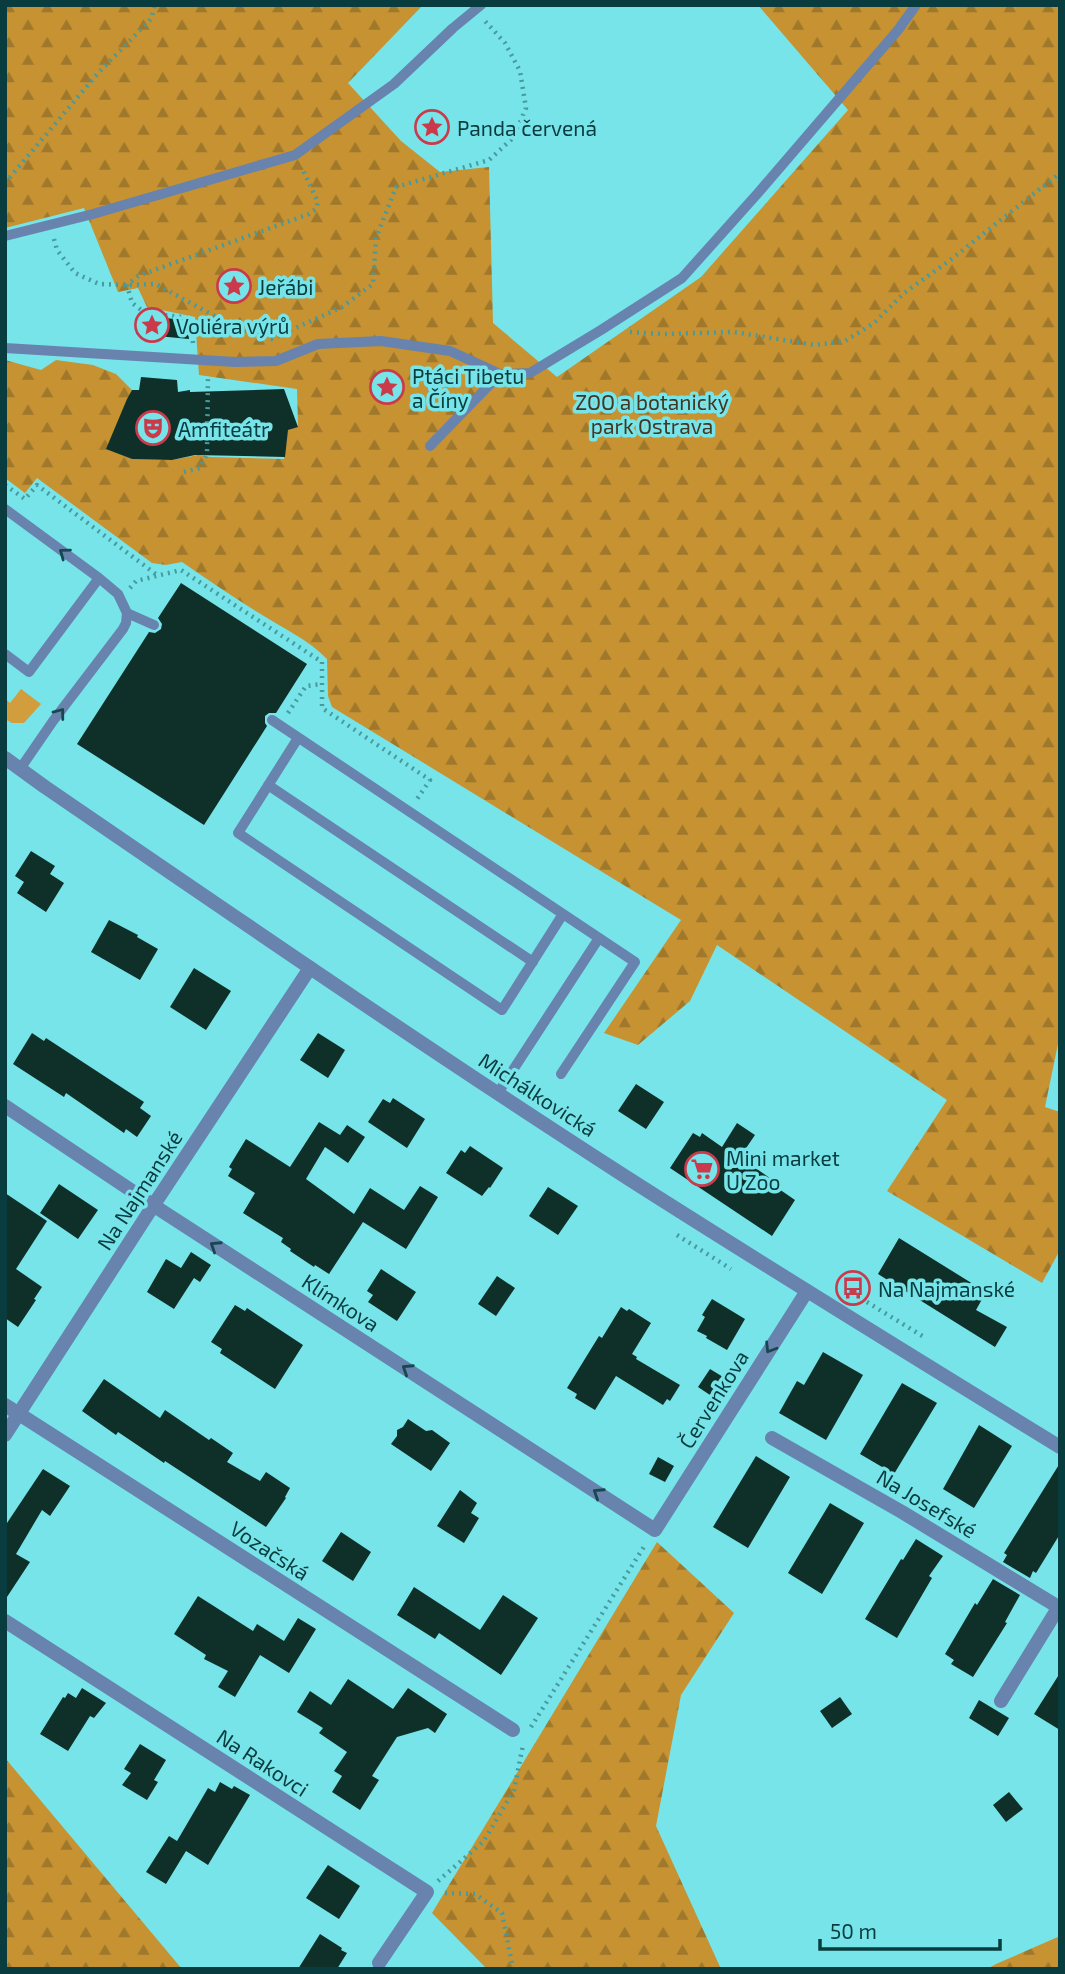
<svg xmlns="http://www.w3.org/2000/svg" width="1065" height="1974" viewBox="0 0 1065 1974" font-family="'Exo 2',sans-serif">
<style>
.green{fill:#d29d3d}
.forest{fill:url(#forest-firs)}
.building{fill:#0e3029}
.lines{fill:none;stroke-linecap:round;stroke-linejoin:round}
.path{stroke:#479a9e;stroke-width:4.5;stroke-dasharray:2 5;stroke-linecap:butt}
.service{stroke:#6883ad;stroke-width:10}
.minor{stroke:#6883ad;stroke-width:14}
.tertiary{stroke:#6883ad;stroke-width:14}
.oneway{stroke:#17474f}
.labels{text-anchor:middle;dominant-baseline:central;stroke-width:7;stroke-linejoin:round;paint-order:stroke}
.poi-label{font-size:21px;fill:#093c3e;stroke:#77e4e9;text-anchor:start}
.park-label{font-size:21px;fill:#433622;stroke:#77e4e9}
.street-label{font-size:21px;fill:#093c3e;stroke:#77e4e9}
</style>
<defs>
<pattern id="forest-firs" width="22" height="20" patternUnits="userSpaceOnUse" patternTransform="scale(1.75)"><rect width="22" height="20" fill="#c69232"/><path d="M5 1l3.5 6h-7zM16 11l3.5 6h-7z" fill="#9f782c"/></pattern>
</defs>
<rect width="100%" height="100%" fill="#77e4e9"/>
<!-- green -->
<path class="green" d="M 21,689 L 41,704 L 24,723 L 12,723 L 5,719 L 5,699 L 10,703 Z"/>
<!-- forest -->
<path class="forest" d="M 5,5 L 423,5 L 348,83 L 401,141 L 440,172 L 489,167 L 493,323 L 557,377 L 701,277 L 848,110 L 758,5 L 1060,5 L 1060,1034 L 1045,1107 L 1060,1112 L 1060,1250 L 1042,1283 L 887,1191 L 947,1100 L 717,945 L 690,1001 L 638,1045 L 604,1033 L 681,920 L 332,707 L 328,696 L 327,659 C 309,640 281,627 259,613 C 233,597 207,579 182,562 L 166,565 L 152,563 L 37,478 L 25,493 L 5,478 L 5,360 L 41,370 L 56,360 L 93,365 L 116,374 L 132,390 L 107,448 L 132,459 L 172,460 L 198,455 L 211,457 L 284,459 L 286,431 L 298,426 L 297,389 L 199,375 L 195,317 L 147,307 L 138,288 L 118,292 L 84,208 L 5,228 Z
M 657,1542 L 734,1613 L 681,1695 L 656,1826 L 721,1969 L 487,1969 L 432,1913 Z
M 5,1758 L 182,1969 L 5,1969 Z
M 1060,1936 L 1060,1969 L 987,1969 L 996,1964 Z"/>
<!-- building -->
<path class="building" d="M 143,316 L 186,320 L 189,339 L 136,334 Z
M 141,377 L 177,380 L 178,392 L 190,390 L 190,392 L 284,389 L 298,427 L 288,430 L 285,457 L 195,455 L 172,460 L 132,459 L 106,449 L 127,399 L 132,390 L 139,390 Z
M 181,583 L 307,664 L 276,713 L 269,713 L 265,716 L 265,723 L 267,726 L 204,825 L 77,744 L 149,632 L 155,633 L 161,629 L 162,624 L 158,618 Z
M 31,851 L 55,866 L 50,874 L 64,883 L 46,912 L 17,893 L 24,882 L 15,876 Z
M 109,920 L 138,935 L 137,937 L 158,949 L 140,980 L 91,952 Z
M 194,968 L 231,991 L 206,1030 L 170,1007 Z
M 32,1033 L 44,1041 L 46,1038 L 144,1102 L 140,1108 L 151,1116 L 137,1137 L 126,1129 L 124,1133 L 66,1093 L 64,1097 L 13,1064 Z
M 318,1033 L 345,1050 L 328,1078 L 300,1060 Z
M 636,1084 L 664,1102 L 646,1129 L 618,1111 Z
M 393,1098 L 425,1119 L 407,1148 L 368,1122 L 383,1099 L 390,1103 Z
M 319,1122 L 340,1135 L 347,1125 L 365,1137 L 348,1163 L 325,1147 L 306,1179 L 354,1214 L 370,1188 L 404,1210 L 420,1186 L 438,1197 L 406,1249 L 363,1222 L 329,1274 L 315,1265 L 314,1267 L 290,1251 L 291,1249 L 281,1242 L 283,1238 L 243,1213 L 255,1193 L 228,1176 L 232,1169 L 229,1167 L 246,1139 L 290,1167 Z
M 737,1123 L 755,1135 L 740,1157 L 781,1186 L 779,1189 L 795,1200 L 772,1236 L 670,1168 L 693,1133 L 700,1137 L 702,1133 L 722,1147 Z
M 470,1146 L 503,1168 L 490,1188 L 489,1187 L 482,1196 L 446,1173 L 461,1150 L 465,1153 Z
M 59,1184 L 98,1210 L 78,1239 L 40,1213 Z
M 548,1187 L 578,1206 L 558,1235 L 529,1216 Z
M 5,1193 L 47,1221 L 16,1269 L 42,1287 L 34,1299 L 36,1300 L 18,1327 L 5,1318 Z
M 899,1238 L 986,1292 L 976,1310 L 1007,1327 L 995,1347 L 878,1274 Z
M 191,1252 L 211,1265 L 200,1282 L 194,1278 L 174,1309 L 147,1292 L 166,1259 L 181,1268 Z
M 381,1269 L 416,1292 L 397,1321 L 368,1302 L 373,1295 L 367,1291 Z
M 497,1276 L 515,1288 L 496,1316 L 478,1304 Z
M 712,1299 L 745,1319 L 727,1350 L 706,1338 L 707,1336 L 697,1331 L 705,1317 L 702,1315 Z
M 235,1305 L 245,1311 L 247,1308 L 303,1345 L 275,1389 L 220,1353 L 222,1349 L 211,1342 Z
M 621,1307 L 627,1311 L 629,1309 L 651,1323 L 632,1354 L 637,1357 L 636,1359 L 680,1385 L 670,1401 L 667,1399 L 663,1405 L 616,1376 L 595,1410 L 575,1398 L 577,1394 L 567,1388 L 599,1336 L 602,1338 Z
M 823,1352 L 863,1375 L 826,1440 L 779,1413 L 797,1381 L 804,1385 Z
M 710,1369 L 728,1380 L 716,1399 L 698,1387 Z
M 104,1379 L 160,1418 L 165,1410 L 209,1440 L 211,1438 L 233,1453 L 227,1462 L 260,1481 L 266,1472 L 290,1488 L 285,1497 L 286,1498 L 266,1527 L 165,1461 L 164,1463 L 118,1432 L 116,1435 L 82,1411 Z
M 902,1383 L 937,1403 L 894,1474 L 860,1454 Z
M 408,1419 L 426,1431 L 432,1430 L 450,1443 L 431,1471 L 391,1444 L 397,1436 L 397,1430 L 403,1427 Z
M 979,1425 L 1012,1446 L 974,1508 L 943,1489 Z
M 756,1456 L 790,1477 L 748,1548 L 713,1527 Z
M 658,1457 L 674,1466 L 665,1482 L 649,1474 Z
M 1060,1463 L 1060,1534 L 1036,1573 L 1033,1571 L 1030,1578 L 1003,1562 L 1007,1555 L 1004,1553 Z
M 43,1469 L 70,1486 L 50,1516 L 42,1510 L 16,1554 L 30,1562 L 5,1600 L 5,1526 Z
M 460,1490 L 477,1503 L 471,1513 L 479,1518 L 464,1543 L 437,1526 Z
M 830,1503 L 864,1523 L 822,1594 L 788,1573 Z
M 341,1532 L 371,1552 L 353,1581 L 322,1561 Z
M 916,1539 L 943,1556 L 929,1576 L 932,1578 L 897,1638 L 865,1619 L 901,1559 L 903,1560 Z
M 993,1579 L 1020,1595 L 1005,1622 L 1007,1623 L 973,1677 L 951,1664 L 954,1660 L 945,1654 L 975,1603 L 977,1605 Z
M 414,1587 L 480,1630 L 503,1595 L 538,1618 L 501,1675 L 439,1633 L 435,1639 L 397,1615 Z
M 198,1596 L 253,1631 L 257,1624 L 284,1641 L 298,1618 L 316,1629 L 289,1673 L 260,1655 L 235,1697 L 218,1687 L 228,1671 L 204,1659 L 206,1655 L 174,1634 Z
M 1060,1673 L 1060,1730 L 1034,1714 Z
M 348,1679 L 393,1709 L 408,1688 L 447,1714 L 435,1733 L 428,1728 L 397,1737 L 372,1776 L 379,1780 L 360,1810 L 332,1792 L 342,1776 L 334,1771 L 347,1752 L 319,1733 L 323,1728 L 297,1712 L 310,1691 L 331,1705 Z
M 82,1688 L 106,1703 L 94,1718 L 90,1716 L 68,1751 L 40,1734 L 63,1697 L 65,1698 L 68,1693 L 76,1698 Z
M 840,1697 L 852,1714 L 832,1728 L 820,1711 Z
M 979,1700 L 1009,1718 L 998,1736 L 969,1718 Z
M 140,1744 L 166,1760 L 154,1780 L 158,1782 L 147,1800 L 122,1785 L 131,1773 L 124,1769 Z
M 220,1782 L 232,1789 L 234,1786 L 250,1795 L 208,1865 L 186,1851 L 166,1884 L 146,1872 L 169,1836 L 177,1841 L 208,1788 L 215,1792 Z
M 1009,1792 L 1023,1809 L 1006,1822 L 993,1805 Z
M 328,1865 L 360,1886 L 339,1919 L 306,1898 Z
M 320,1934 L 342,1948 L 341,1950 L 347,1953 L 337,1969 L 298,1969 Z"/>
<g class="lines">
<!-- path -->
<path class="path" d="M 5,183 L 99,72 L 151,19 L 155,5
M 54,239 L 57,250 L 75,273 L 99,284 L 127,285 L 156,284 L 238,329 L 271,339 L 342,307 L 373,284 L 376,238 L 396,187 L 489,160 L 514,137 L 526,108 L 520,71 L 505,43 L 485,21
M 630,332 L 663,334 L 734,332 L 815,345 L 845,341 L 874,323 L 904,293 L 949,261 L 1060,173
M 193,343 L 191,318 L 145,313 L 132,303 L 127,285 L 138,276 L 309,214 L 316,209 L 318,202 L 302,168
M 184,472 L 200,468 L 207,454 L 208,375
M 5,485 L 25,499 L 37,485 L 157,575
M 130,588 L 136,581 L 181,570 L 322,662 L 322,708 L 430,780 L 417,799
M 288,713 L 306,686 L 322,684
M 677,1235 L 731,1269
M 849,1291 L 924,1337
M 531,1727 L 645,1545
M 438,1881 L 483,1842 L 514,1790 L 523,1745
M 445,1893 L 475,1894 L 502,1913 L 513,1969"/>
<!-- service -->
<path class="service" d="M 5,236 L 93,214 L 295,155 L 394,84 L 453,28 L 481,5
M 5,348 L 235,362 L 276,361 L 318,344 L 381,341 L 450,351 L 500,374 L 530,373 L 601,330 L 682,278 L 758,193 L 898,30 L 916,5
M 430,446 L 500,374
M 5,509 L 99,578 L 118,594 L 127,613 L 126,623 L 123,629 L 53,721 L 20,769
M 127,613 L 154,625
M 5,654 L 29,672 L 99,578
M 272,720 L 635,962 L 561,1074
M 298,738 L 238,833 L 502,1010 L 563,914
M 268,785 L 533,962
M 498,1093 L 599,938"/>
<!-- minor -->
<path class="minor" d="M 5,1106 L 162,1211 L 655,1530 L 807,1291
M 5,1405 L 513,1730
M 5,1435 L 153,1206 L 310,968
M 772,1438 L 902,1512 L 1060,1608
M 5,1621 L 427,1892 L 379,1963
M 1001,1701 L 1060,1605"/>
<!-- tertiary -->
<path class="tertiary" d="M 5,758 L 45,787 C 238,919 430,1051 626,1177 C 770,1269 915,1358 1060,1447"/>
</g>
<!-- one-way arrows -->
<defs><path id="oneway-chevron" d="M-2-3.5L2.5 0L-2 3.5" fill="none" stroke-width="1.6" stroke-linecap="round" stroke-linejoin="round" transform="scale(1.75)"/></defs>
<g class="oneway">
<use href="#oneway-chevron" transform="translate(64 553) rotate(-144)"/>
<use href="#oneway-chevron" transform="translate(60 713) rotate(-53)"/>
<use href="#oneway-chevron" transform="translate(215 1246) rotate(-147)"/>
<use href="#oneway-chevron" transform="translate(770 1348) rotate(122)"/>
<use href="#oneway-chevron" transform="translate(407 1369) rotate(-147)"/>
<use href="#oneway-chevron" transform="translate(598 1493) rotate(-147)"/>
</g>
<!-- icons -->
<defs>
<g id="sight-ring" transform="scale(1.75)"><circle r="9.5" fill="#77e4e9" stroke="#ca3a4b" stroke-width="1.5"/><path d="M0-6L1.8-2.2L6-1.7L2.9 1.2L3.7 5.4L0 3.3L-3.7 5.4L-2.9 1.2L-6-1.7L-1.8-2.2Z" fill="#ca3a4b"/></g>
<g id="theatre-ring" transform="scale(1.75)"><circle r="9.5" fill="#77e4e9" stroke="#ca3a4b" stroke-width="1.5"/><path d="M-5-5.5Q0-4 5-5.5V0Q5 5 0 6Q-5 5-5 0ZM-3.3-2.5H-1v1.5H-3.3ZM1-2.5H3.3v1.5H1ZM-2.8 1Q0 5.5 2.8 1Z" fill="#ca3a4b"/></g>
<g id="supermarket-ring" transform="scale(1.75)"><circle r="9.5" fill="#77e4e9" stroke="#ca3a4b" stroke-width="1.5"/><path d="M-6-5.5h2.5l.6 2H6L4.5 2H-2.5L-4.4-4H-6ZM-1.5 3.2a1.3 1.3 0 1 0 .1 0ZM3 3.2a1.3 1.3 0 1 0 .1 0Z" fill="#ca3a4b"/></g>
<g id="bus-ring" transform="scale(1.75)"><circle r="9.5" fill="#77e4e9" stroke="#ca3a4b" stroke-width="1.5"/><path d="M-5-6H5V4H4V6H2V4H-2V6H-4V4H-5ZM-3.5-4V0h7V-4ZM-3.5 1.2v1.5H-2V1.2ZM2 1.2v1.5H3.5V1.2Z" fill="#ca3a4b"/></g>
</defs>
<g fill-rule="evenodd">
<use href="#sight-ring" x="432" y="127"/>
<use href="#sight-ring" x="234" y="286"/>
<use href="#sight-ring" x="152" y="325"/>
<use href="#sight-ring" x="387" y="387"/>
<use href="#theatre-ring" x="153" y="428"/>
<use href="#supermarket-ring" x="702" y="1169"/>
<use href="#bus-ring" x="853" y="1288"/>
</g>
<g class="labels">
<!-- poi labels -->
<g class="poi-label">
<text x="457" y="127">Panda červená</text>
<text x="258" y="286">Jeřábi</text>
<text x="176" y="325">Voliéra výrů</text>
<text x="412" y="375">Ptáci Tibetu<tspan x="412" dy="24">a Číny</tspan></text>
<text x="178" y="428">Amfiteátr</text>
<text x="726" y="1157">Mini market<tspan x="726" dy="24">U Zoo</tspan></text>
<text x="878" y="1288">Na Najmanské</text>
</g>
<!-- park labels -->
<g class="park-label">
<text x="652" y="401">ZOO a botanický<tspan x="652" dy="24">park Ostrava</tspan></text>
</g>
<!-- street labels -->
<g class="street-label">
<text transform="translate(538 1094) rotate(33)">Michálkovická</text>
<text transform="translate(139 1190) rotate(-57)">Na Najmanské</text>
<text transform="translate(341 1302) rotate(33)">Klímkova</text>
<text transform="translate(713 1399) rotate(-58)">Červenkova</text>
<text transform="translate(927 1503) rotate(31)">Na Josefské</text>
<text transform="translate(270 1550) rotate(33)">Vozačská</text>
<text transform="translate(263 1762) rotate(33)">Na Rakovci</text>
</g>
</g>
<!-- border -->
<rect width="1065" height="1974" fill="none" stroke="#093c3e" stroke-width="14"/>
<!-- scale -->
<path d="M820 1939v10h180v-10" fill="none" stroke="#093c3e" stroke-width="3.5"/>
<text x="830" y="1939" font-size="21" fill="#093c3e" stroke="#77e4e9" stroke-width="5" paint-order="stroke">50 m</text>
</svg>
